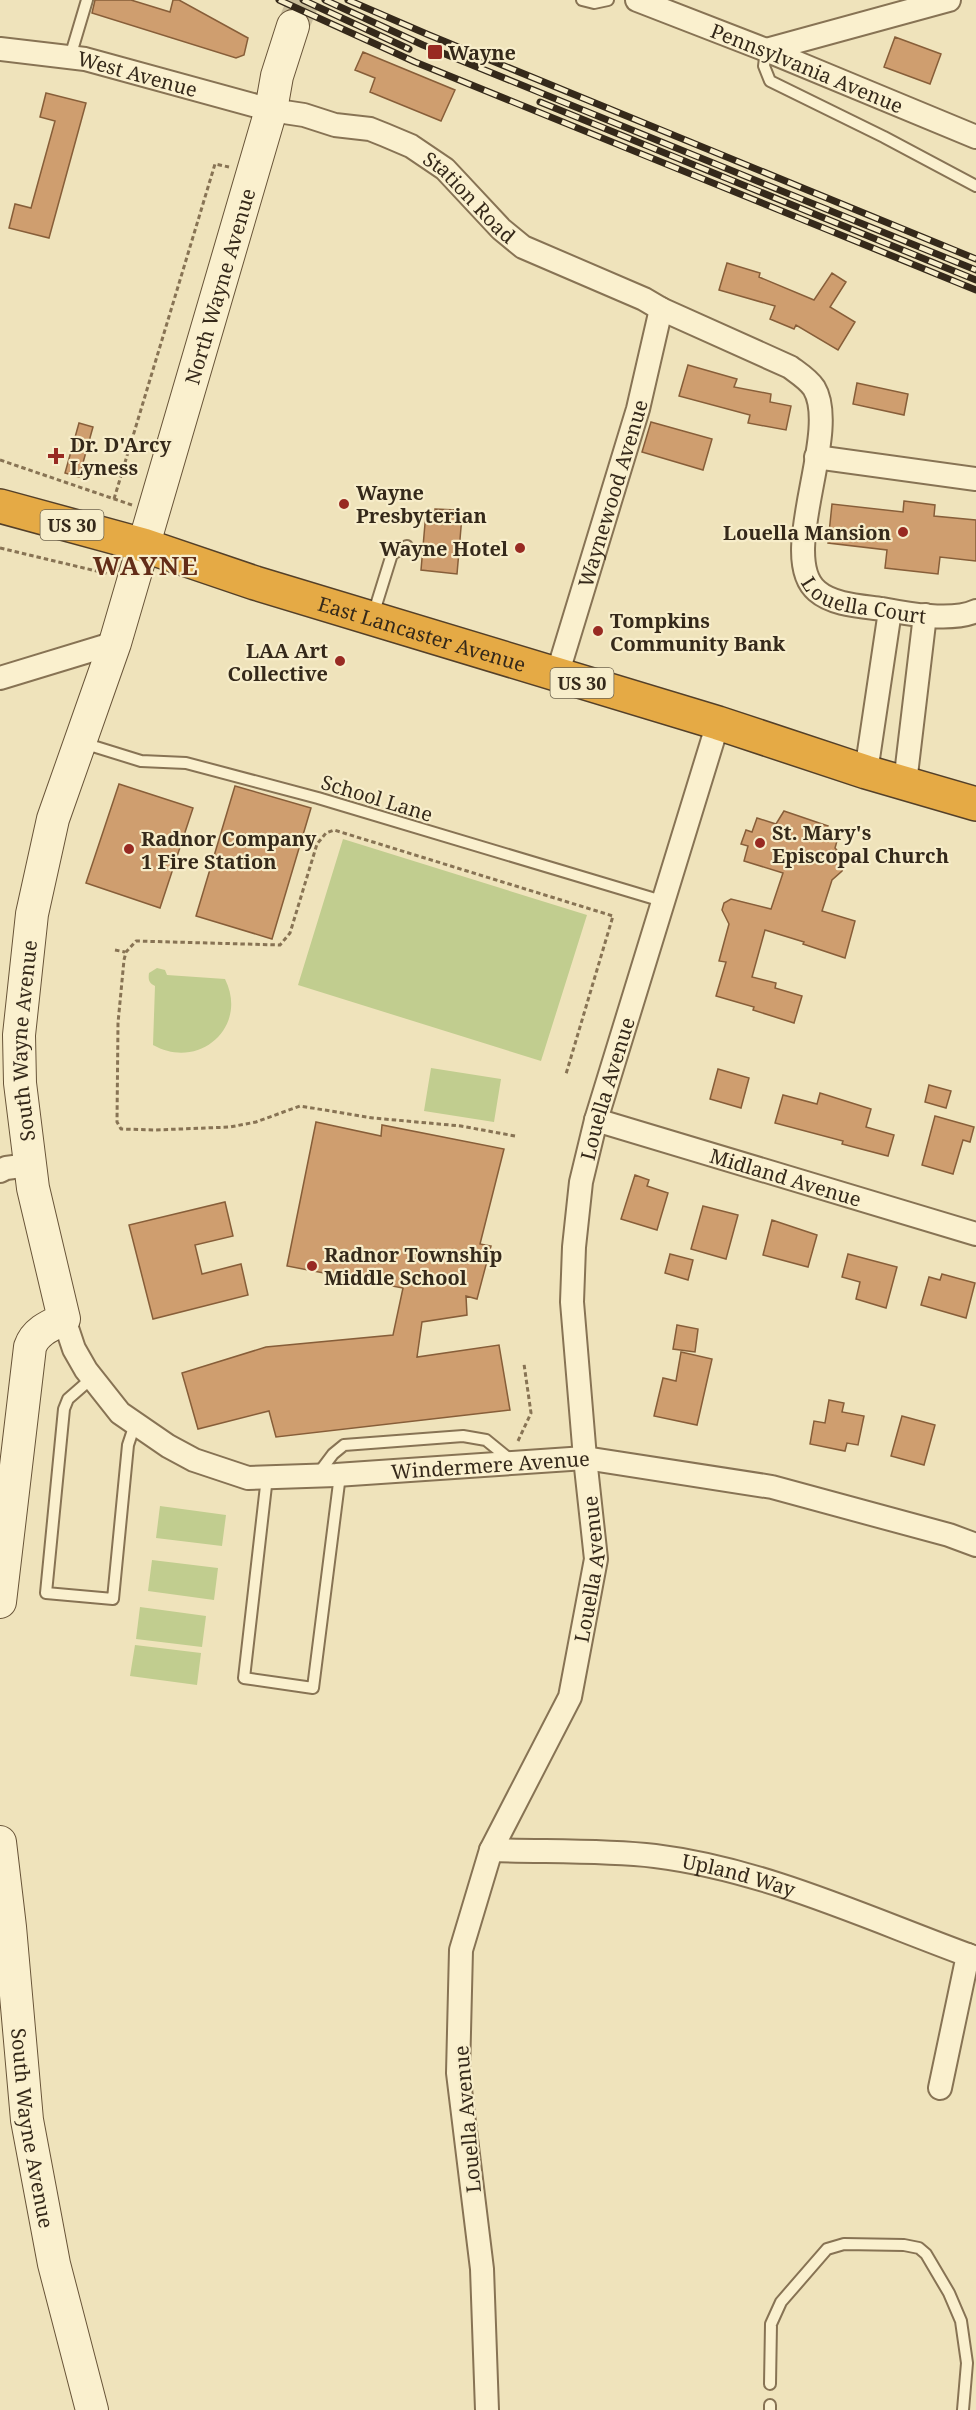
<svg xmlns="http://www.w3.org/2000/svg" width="976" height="2410" viewBox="0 0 976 2410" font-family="'Noto Serif',serif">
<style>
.green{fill:#c1cd8f}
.building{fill:#cf9e6f;stroke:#875e39;stroke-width:1.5}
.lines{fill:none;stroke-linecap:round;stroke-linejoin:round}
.secondary-tunnel{stroke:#cabe9b;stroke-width:32;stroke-dasharray:32 16;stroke-linecap:butt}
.lane-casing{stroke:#877354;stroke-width:14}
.street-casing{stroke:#877354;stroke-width:26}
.secondary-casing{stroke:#685438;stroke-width:34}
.highway-casing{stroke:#544029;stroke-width:36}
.path{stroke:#877354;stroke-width:3;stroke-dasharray:4.5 3;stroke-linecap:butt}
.lane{stroke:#faf0ce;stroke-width:10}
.street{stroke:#faf0ce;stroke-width:22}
.secondary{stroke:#faf0ce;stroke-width:32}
.highway{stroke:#e5aa45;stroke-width:33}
.rail-casing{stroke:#35291a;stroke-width:7}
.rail{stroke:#f7edca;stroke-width:4.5;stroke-dasharray:14;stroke-linecap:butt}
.poi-dot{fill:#982a22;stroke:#f7edca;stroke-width:2}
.labels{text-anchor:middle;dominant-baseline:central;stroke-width:4.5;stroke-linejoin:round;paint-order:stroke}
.shield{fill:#f7edca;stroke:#6f644f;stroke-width:1.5}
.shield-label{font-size:18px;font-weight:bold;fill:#35291a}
.poi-label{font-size:20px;font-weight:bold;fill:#35291a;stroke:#f7edca;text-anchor:start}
.street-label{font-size:20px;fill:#35291a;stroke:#f7edca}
.district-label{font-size:26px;font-weight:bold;letter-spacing:1.5px;fill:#632d18;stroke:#f7edca}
</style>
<rect width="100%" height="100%" fill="#efe3bb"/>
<!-- green -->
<path class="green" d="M 343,839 L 587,915 L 541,1061 L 298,985 Z
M 157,968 L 165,970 L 167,975 L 225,979 C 249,1027 199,1071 153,1045 L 155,986 C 149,983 148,980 149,973 Z
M 431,1068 L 501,1079 L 494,1122 L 424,1111 Z
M 160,1506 L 226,1515 L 222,1546 L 156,1538 Z
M 152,1560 L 218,1568 L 214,1600 L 148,1591 Z
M 140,1607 L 206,1616 L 202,1647 L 136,1639 Z
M 135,1645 L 201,1653 L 197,1685 L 130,1676 Z"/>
<!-- building -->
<path class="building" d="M 95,0 L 131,0 L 170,12 L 173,0 L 179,0 L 248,38 L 244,55 L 236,58 L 92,13 Z
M 895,37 L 941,54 L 930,84 L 884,67 Z
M 363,52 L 455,90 L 441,121 L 370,92 L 375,78 L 355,70 Z
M 46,93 L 86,103 L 49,238 L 9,228 L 15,204 L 31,208 L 55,121 L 40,117 Z
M 727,263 L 760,273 L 759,277 L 814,300 L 832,273 L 846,282 L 830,307 L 855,322 L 838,350 L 796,325 L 794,329 L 770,319 L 775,306 L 719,290 Z
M 688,365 L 737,379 L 734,387 L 771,394 L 770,402 L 791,406 L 786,430 L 748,423 L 750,415 L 679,396 Z
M 857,383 L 908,394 L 904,415 L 853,404 Z
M 651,422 L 712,439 L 703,470 L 642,452 Z
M 79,423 L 93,427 L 79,477 L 65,473 Z
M 904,501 L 935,505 L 934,516 L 976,520 L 976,561 L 940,557 L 938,574 L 885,568 L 887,550 L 828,543 L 832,504 L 903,512 Z
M 435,509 L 456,510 L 456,515 L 462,516 L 457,574 L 421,570 L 426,512 L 435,512 Z
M 119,784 L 193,808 L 160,908 L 86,883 Z
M 235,786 L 311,808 L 272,939 L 196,916 Z
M 784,811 L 828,826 L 823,837 L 837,841 L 835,848 L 843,857 L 845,863 L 842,871 L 832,880 L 822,911 L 855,921 L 845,958 L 803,944 L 804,942 L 765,930 L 752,977 L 776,983 L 775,988 L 802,996 L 794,1023 L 753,1010 L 754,1007 L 716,996 L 726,962 L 719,961 L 729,924 L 722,910 L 724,903 L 731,899 L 771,909 L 783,873 L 744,861 L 748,846 L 741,844 L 746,830 L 752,832 L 757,818 L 776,824 Z
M 718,1069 L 749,1078 L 741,1108 L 710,1099 Z
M 929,1085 L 951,1091 L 946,1108 L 925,1102 Z
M 820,1093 L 871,1109 L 866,1127 L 894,1135 L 888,1156 L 842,1144 L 843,1141 L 775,1123 L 783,1095 L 817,1104 Z
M 935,1116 L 974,1127 L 970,1142 L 963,1140 L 953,1174 L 922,1165 Z
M 316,1122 L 381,1136 L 382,1125 L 504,1149 L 480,1244 L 491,1246 L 477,1299 L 466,1296 L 467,1315 L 422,1322 L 417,1357 L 499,1345 L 510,1410 L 276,1437 L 269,1411 L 198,1429 L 182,1373 L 266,1347 L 393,1335 L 403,1288 L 287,1266 Z
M 635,1175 L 649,1180 L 647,1186 L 668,1193 L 657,1230 L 621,1219 Z
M 225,1202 L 233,1236 L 195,1245 L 202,1274 L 241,1264 L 248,1295 L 153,1319 L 129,1225 Z
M 703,1206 L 738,1215 L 726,1259 L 691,1249 Z
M 772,1220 L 817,1235 L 808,1267 L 763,1255 Z
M 670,1254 L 693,1260 L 688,1280 L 665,1273 Z
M 848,1254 L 897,1267 L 886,1308 L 856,1299 L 860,1282 L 842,1277 Z
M 942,1274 L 975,1283 L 966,1318 L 921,1305 L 929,1277 L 940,1280 Z
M 677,1325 L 698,1329 L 695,1352 L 673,1349 Z
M 681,1352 L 712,1359 L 697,1425 L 654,1416 L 663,1378 L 676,1381 Z
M 829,1400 L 844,1403 L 842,1412 L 864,1416 L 858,1445 L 847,1443 L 845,1451 L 810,1444 L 814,1421 L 825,1423 Z
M 902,1416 L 935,1425 L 924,1465 L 891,1456 Z"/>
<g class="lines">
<!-- secondary-tunnel -->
<path class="secondary-tunnel" d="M 293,26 L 304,0"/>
<!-- lane casing -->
<g class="lane-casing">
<path id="lane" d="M 582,0 L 594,3 L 608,0
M 766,50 L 764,66 L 770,81 L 884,137 L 976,186
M 70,57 L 87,0
M 373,615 L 392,554 L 407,546
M 83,743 L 141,761 L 186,763 L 318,798 L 662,901
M 92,1378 L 68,1399 L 64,1409 L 46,1593 L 113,1599 L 128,1445 L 135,1424
M 318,1474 L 333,1454 L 344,1445 L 463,1436 L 486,1440 L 512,1461
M 267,1477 L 244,1678 L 313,1688 L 340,1475
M 770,2384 L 771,2324 L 781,2302 L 827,2249 L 844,2244 L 904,2245 L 919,2248 L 926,2254 L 949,2293 L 961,2321 L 967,2363 L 963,2410
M 770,2410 L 770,2405"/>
</g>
<!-- street casing -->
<g class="street-casing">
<g id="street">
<path id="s1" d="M 637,0 L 766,50 L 976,137"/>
<path id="s2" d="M 0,49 L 85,59 L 271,110 L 304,115 L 335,125 L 370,129 L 385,135 L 411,146 L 445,169 L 501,229 L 523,247 L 644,299 L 661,309 L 790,367 C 798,373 808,379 814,388 C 841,433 776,557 817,591 C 833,605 861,606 882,609 C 908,614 952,622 976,611"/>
<path d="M 766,50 L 949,0"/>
<path d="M 816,457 L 976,479"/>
<path id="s3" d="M 557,675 L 638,409 L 661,309"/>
<path d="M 0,678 L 115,643"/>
<path d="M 866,772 L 890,611"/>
<path d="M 905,783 L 925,615"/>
<path id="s4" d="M 596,1120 L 976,1234"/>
<path d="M 0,1171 L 6,1168 L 29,1165"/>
<path id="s5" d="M 64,1319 L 74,1349 L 86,1370 L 120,1413 L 168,1446 L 194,1460 L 248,1478 L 336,1475 L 585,1458 L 772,1487 L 949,1535 L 976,1545"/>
<path id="s6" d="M 491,1850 C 545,1852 601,1850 655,1856 C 767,1870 871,1920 976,1958"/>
<path d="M 940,2088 L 968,1955"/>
<path id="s7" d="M 487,2410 L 482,2269 L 458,2073 L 461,1950 L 491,1850 L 570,1697 L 596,1559 L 585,1458 L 572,1302 L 574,1247 L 581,1182 L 596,1120 L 718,723"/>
</g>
</g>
<!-- secondary casing -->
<g class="secondary-casing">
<g id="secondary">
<path id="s8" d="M 0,1602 L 30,1347 C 35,1332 49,1326 64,1319 L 33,1188 L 20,1083 L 19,1035 L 32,914 L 53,819 L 115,643 L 271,110 L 277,76 L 293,26"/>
<path id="s9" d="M 0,1842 L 10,1927 L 27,2120 L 54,2264 L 92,2410"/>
</g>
</g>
<!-- highway casing -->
<g class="highway-casing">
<g id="highway">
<path id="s10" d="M 0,506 L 143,545 L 255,583 L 718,723 L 866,772 L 976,804"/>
</g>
</g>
<!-- path -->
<path class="path" d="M 0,460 L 132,505
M 114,499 L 215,164 L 229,167
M 0,548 L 109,574
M 115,950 L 125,952
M 515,1136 L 461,1126 L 373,1118 L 300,1106 L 256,1122 L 230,1127 L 155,1130 L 121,1129 L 117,1122 L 118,1023 L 124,960 L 126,952 L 136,941 L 280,945 L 290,933 L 317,844 L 326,833 L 334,830 L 613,916 L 566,1074
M 518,1441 L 531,1413 L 524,1364"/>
<!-- lane -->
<use href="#lane" class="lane"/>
<!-- street -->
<use href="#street" class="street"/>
<!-- secondary -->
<use href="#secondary" class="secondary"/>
<!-- highway -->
<use href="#highway" class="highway"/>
<!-- rail casing -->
<g class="rail-casing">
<path id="rail" d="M 279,0 L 415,62 L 976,290
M 303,0 L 409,49
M 325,0 L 423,45 L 976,270
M 348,0 L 429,35 L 976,259
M 540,102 L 976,280"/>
</g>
<!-- rail -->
<use href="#rail" class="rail"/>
</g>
<!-- markers -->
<g class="poi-dot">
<rect x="427" y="44" width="16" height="16" rx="3"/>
<path d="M53 447h6v6h6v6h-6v6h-6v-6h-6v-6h6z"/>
<circle cx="344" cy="504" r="6"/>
<circle cx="903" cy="532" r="6"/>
<circle cx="520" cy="548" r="6"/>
<circle cx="598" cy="631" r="6"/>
<circle cx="340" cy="661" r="6"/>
<circle cx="760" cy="843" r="6"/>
<circle cx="129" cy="849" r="6"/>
<circle cx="312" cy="1266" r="6"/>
</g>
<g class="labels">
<!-- shield labels -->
<g class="shield">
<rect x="40.5" y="510" width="63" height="30" rx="4.5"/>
<rect x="550.5" y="668" width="63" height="30" rx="4.5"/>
</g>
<g class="shield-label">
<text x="72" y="525">US 30</text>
<text x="582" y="683">US 30</text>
</g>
<!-- poi labels -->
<g class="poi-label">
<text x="448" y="52">Wayne</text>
<text x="70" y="444">Dr. D'Arcy<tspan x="70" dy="23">Lyness</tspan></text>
<text x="356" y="492">Wayne<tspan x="356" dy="23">Presbyterian</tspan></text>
<text x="891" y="532" text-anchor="end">Louella Mansion</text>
<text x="508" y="548" text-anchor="end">Wayne Hotel</text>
<text x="610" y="620">Tompkins<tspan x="610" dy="23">Community Bank</tspan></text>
<text x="328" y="650" text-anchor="end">LAA Art<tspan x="328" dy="23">Collective</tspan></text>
<text x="772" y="832">St. Mary's<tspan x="772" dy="23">Episcopal Church</tspan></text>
<text x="141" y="838">Radnor Company<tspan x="141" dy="23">1 Fire Station</tspan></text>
<text x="324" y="1254">Radnor Township<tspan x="324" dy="23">Middle School</tspan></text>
</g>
<!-- street labels -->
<g class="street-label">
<text stroke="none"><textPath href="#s1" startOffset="183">Pennsylvania Avenue</textPath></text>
<text stroke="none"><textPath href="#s2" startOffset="140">West Avenue</textPath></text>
<text stroke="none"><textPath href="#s2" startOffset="502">Station Road</textPath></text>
<text stroke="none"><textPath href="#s8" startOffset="1368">North Wayne Avenue</textPath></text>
<text stroke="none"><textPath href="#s3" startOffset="190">Waynewood Avenue</textPath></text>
<text stroke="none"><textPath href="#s2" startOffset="1158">Louella Court</textPath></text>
<text stroke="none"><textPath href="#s10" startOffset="441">East Lancaster Avenue</textPath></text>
<text transform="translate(377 798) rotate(17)">School Lane</text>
<text stroke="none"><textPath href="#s8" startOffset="585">South Wayne Avenue</textPath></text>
<text stroke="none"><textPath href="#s7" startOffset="1354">Louella Avenue</textPath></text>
<text stroke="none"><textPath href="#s4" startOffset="198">Midland Avenue</textPath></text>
<text stroke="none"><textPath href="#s5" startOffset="498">Windermere Avenue</textPath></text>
<text stroke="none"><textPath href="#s7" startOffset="868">Louella Avenue</textPath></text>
<text stroke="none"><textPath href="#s6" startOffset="250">Upland Way</textPath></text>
<text transform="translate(467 2119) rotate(-95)">Louella Avenue</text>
<text stroke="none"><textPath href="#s9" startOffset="288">South Wayne Avenue</textPath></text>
</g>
<!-- district labels -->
<g class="district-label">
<text x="146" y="565">WAYNE</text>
</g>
</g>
</svg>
